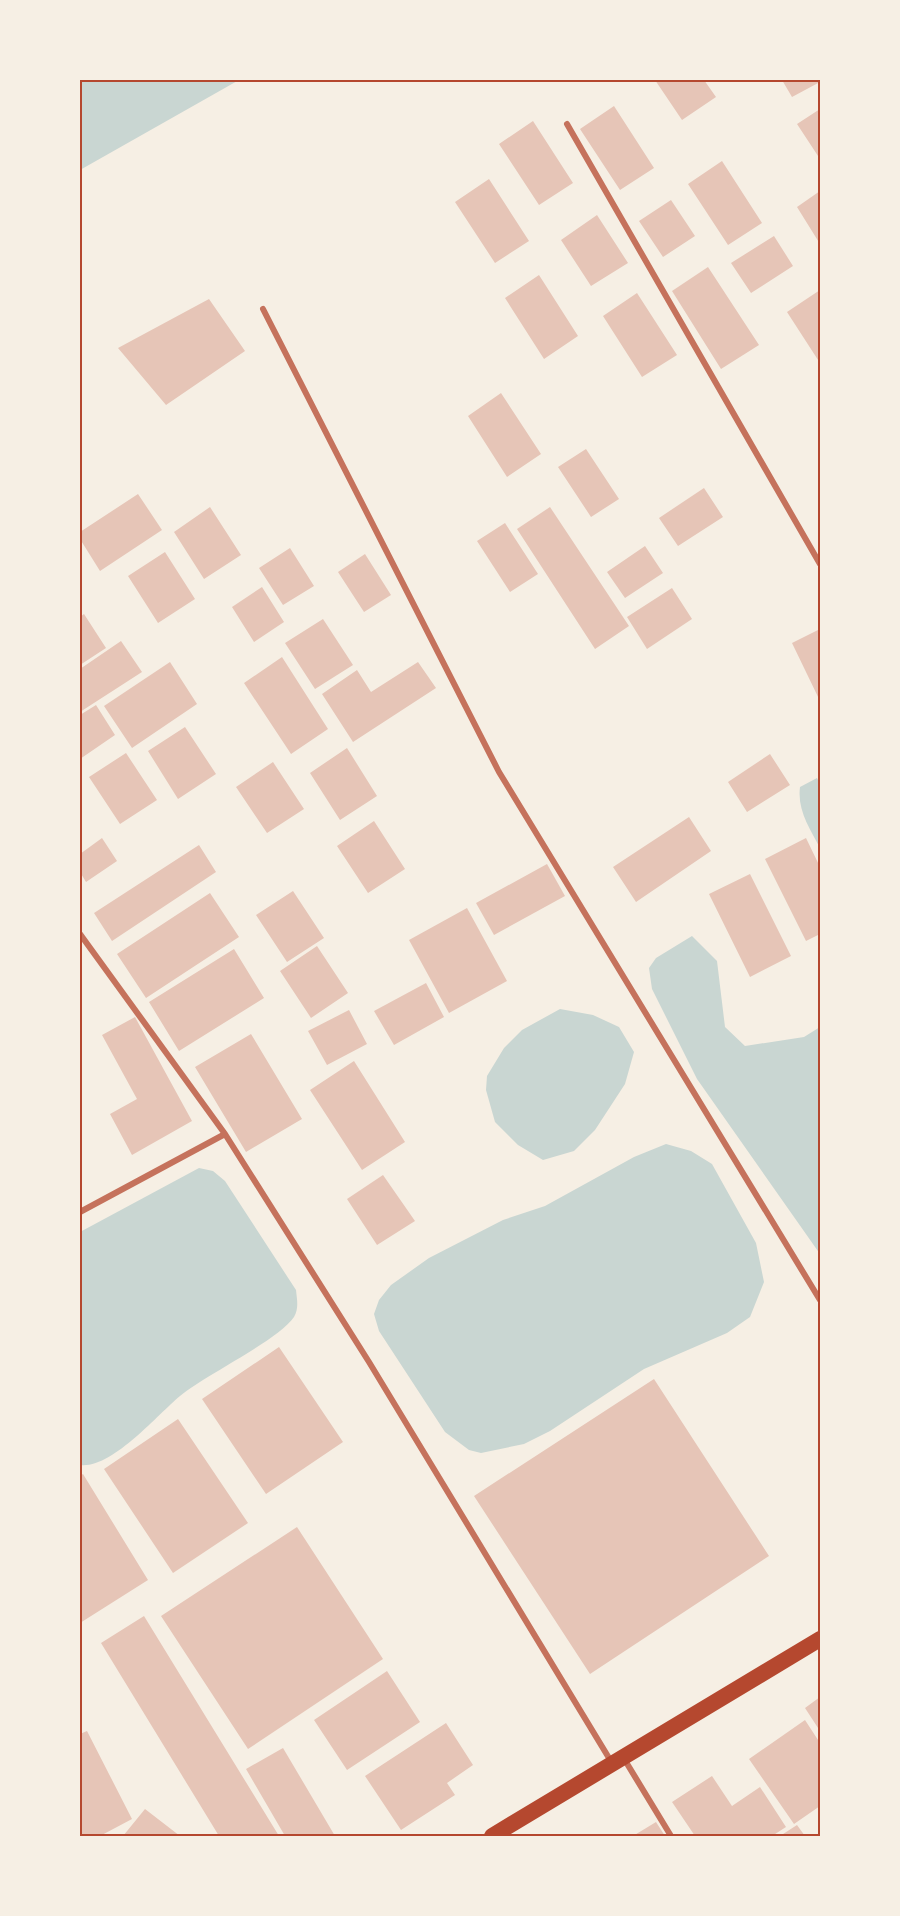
<svg xmlns="http://www.w3.org/2000/svg" width="900" height="1916" viewBox="0 0 900 1916" font-family="'Open Sans',sans-serif">
<style>
.water{fill:#c9d6d2}
.building{fill:#e6c5b7}
.lines{fill:none;stroke-linecap:round;stroke-linejoin:round}
.minor{stroke:#c5725c;stroke-width:6}
.trunk{stroke:#b5482f;stroke-width:16}
.neatline{fill:none;stroke:#b5482f;stroke-width:2}
</style>
<rect width="100%" height="100%" fill="#f6efe4"/>
<!-- water -->
<path class="water" d="M 80,80 L 239,80 L 80,170 Z
M 817,778 L 820,784 L 820,848 C 810,829 797,810 800,787 Z
M 692,936 L 717,961 L 725,1027 L 745,1046 L 804,1037 L 820,1027 L 820,1254 L 697,1079 L 652,989 L 649,968 L 656,958 Z
M 560,1009 L 593,1015 L 619,1027 L 634,1052 L 625,1084 L 595,1130 L 574,1151 L 543,1160 L 518,1145 L 495,1122 L 486,1090 L 487,1076 L 504,1048 L 522,1030 Z
M 666,1144 L 691,1151 L 712,1164 L 756,1243 L 764,1282 L 750,1317 L 727,1333 L 644,1369 L 550,1431 L 524,1444 L 481,1453 L 469,1450 L 445,1432 L 379,1331 L 374,1314 L 379,1300 L 391,1285 L 429,1258 L 503,1220 L 545,1206 L 634,1157 Z
M 199,1168 L 213,1171 L 225,1181 L 296,1290 C 297,1300 299,1308 294,1317 C 277,1341 207,1374 180,1396 C 157,1415 112,1469 80,1465 L 80,1232 Z"/>
<!-- building -->
<path class="building" d="M 655,80 L 704,80 L 716,97 L 682,120 Z
M 782,80 L 820,80 L 820,82 L 792,97 Z
M 614,106 L 654,168 L 620,190 L 580,129 Z
M 820,109 L 820,159 L 797,124 Z
M 533,121 L 573,183 L 539,205 L 499,144 Z
M 722,161 L 762,223 L 728,245 L 688,184 Z
M 489,179 L 529,241 L 495,263 L 455,202 Z
M 820,191 L 820,244 L 797,207 Z
M 671,200 L 695,236 L 663,257 L 639,221 Z
M 597,215 L 628,263 L 591,286 L 561,240 Z
M 774,236 L 793,266 L 751,293 L 731,263 Z
M 708,267 L 759,345 L 721,369 L 672,291 Z
M 539,275 L 578,336 L 544,359 L 505,298 Z
M 820,290 L 820,363 L 787,312 Z
M 637,293 L 677,355 L 642,377 L 603,316 Z
M 209,299 L 245,351 L 166,405 L 118,348 Z
M 501,393 L 541,454 L 507,477 L 468,416 Z
M 586,449 L 619,499 L 591,517 L 558,467 Z
M 704,488 L 723,517 L 678,546 L 659,518 Z
M 138,494 L 162,530 L 100,571 L 80,539 L 80,532 Z
M 210,507 L 241,555 L 204,579 L 174,532 Z
M 550,507 L 629,626 L 595,649 L 517,529 Z
M 505,523 L 538,574 L 510,592 L 477,541 Z
M 645,546 L 663,573 L 625,598 L 607,572 Z
M 290,548 L 314,586 L 283,605 L 259,568 Z
M 165,552 L 195,599 L 158,623 L 128,576 Z
M 365,554 L 391,595 L 364,612 L 338,572 Z
M 262,587 L 284,622 L 254,642 L 232,607 Z
M 672,588 L 692,619 L 647,649 L 627,617 Z
M 84,614 L 106,648 L 80,665 L 80,617 Z
M 323,619 L 353,665 L 315,689 L 285,643 Z
M 820,629 L 820,701 L 792,643 Z
M 121,641 L 142,672 L 80,712 L 80,669 Z
M 282,657 L 328,729 L 291,754 L 244,683 Z
M 170,662 L 197,704 L 132,748 L 104,706 Z
M 418,662 L 436,688 L 353,742 L 322,694 L 357,670 L 371,692 Z
M 96,705 L 115,735 L 80,759 L 80,715 Z
M 185,727 L 216,774 L 178,799 L 148,751 Z
M 347,748 L 377,796 L 340,820 L 310,773 Z
M 126,753 L 157,800 L 120,824 L 89,777 Z
M 770,754 L 790,785 L 747,812 L 728,782 Z
M 273,762 L 304,809 L 267,833 L 236,787 Z
M 689,817 L 711,851 L 636,902 L 613,867 Z
M 374,821 L 405,869 L 368,893 L 337,846 Z
M 102,838 L 117,861 L 86,882 L 80,872 L 80,854 Z
M 806,838 L 820,867 L 820,934 L 806,941 L 765,859 Z
M 199,845 L 216,872 L 112,941 L 94,913 Z
M 547,864 L 565,896 L 494,935 L 476,903 Z
M 750,874 L 791,956 L 750,977 L 709,894 Z
M 293,891 L 324,938 L 287,962 L 256,915 Z
M 210,893 L 239,937 L 146,998 L 117,954 Z
M 467,908 L 507,981 L 449,1013 L 409,940 Z
M 317,946 L 348,993 L 311,1018 L 280,971 Z
M 234,949 L 264,998 L 179,1051 L 149,1002 Z
M 426,983 L 444,1017 L 394,1045 L 374,1011 Z
M 349,1010 L 367,1044 L 327,1065 L 308,1031 Z
M 135,1017 L 192,1121 L 132,1155 L 110,1114 L 137,1099 L 102,1035 Z
M 251,1034 L 302,1119 L 246,1152 L 195,1067 Z
M 354,1061 L 405,1142 L 362,1170 L 310,1090 Z
M 383,1175 L 415,1221 L 377,1245 L 347,1199 Z
M 279,1347 L 343,1442 L 266,1494 L 202,1399 Z
M 654,1379 L 769,1556 L 590,1674 L 474,1496 Z
M 178,1419 L 248,1523 L 173,1573 L 104,1469 Z
M 83,1474 L 148,1580 L 80,1623 L 80,1476 Z
M 297,1527 L 383,1659 L 248,1749 L 161,1616 Z
M 144,1616 L 279,1836 L 219,1836 L 101,1643 Z
M 387,1671 L 420,1722 L 347,1770 L 314,1720 Z
M 820,1697 L 820,1731 L 805,1708 Z
M 805,1720 L 820,1743 L 820,1806 L 794,1824 L 749,1759 Z
M 446,1723 L 473,1765 L 447,1783 L 455,1795 L 401,1830 L 365,1776 Z
M 87,1731 L 132,1819 L 100,1836 L 80,1836 L 80,1734 Z
M 283,1748 L 335,1836 L 285,1836 L 246,1769 Z
M 712,1776 L 732,1806 L 760,1787 L 786,1827 L 772,1836 L 695,1836 L 672,1802 Z
M 145,1809 L 180,1836 L 123,1836 Z
M 656,1822 L 665,1836 L 633,1836 Z
M 797,1825 L 805,1836 L 780,1836 Z"/>
<g class="lines">
<!-- minor -->
<path class="minor" d="M 567,124 L 820,564
M 263,309 L 499,772 L 820,1300
M 80,934 L 225,1134 L 369,1362 L 612,1763
M 80,1212 L 225,1134
M 623,1757 L 671,1836"/>
<!-- trunk -->
<path class="trunk" d="M 492,1836 L 820,1639"/>
</g>
<!-- border -->
<rect width="900" height="1916" fill="none" stroke="#f6efe4" stroke-width="162"/>
<rect x="81" y="81" width="738" height="1754" class="neatline"/>
</svg>
